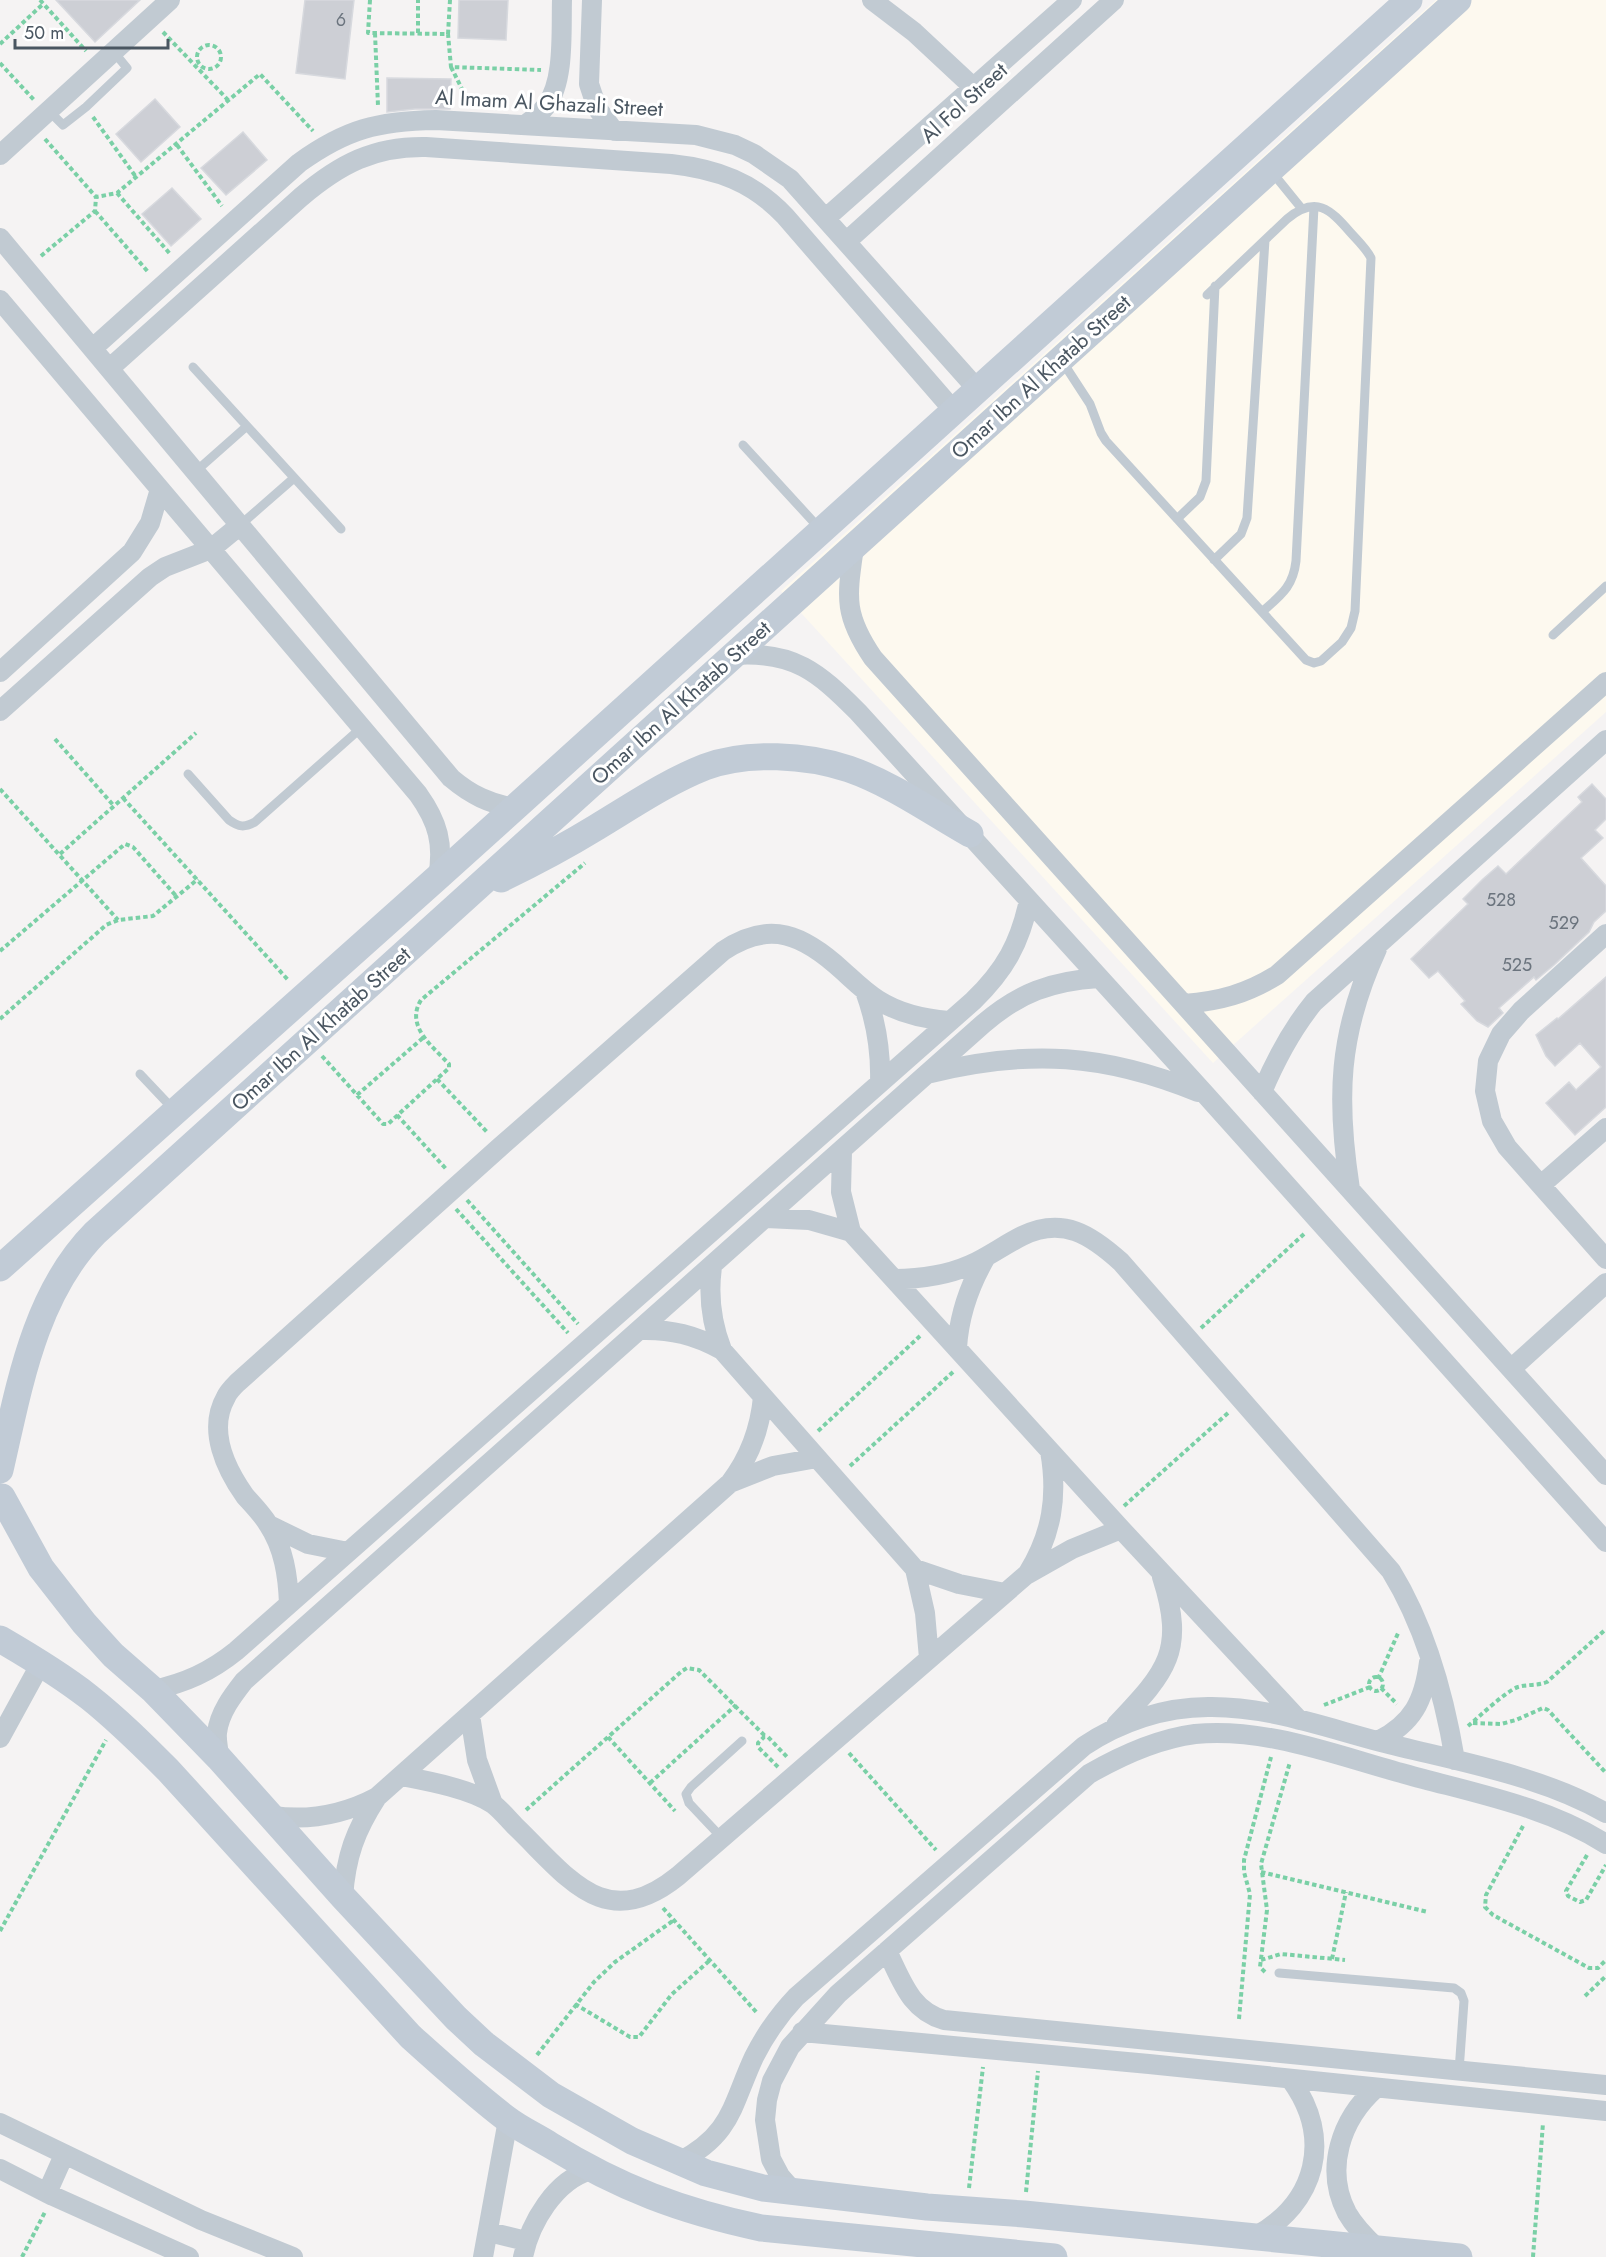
<svg xmlns="http://www.w3.org/2000/svg" width="1606" height="2257" viewBox="0 0 1606 2257" font-family="Jost,sans-serif">
<style>
.commercial{fill:#fdf9ef}
.building{fill:#cdcfd5;stroke:#d7d9de;stroke-width:1.5}
.lines{fill:none;stroke-linecap:round;stroke-linejoin:round}
.path{stroke:#7ad0a6;stroke-width:4;stroke-dasharray:4.5 3;stroke-linecap:butt}
.lane{stroke:#c1cad2;stroke-width:9}
.street{stroke:#c1cad2;stroke-width:20}
.secondary{stroke:#c1cbd6;stroke-width:27}
.labels{text-anchor:middle;dominant-baseline:central;stroke-width:6;stroke-linejoin:round;paint-order:stroke}
.number-label{font-size:18px;fill:#6b747e}
.street-label{font-size:21px;fill:#4a5661;stroke:#fff}
</style>
<rect width="100%" height="100%" fill="#f5f3f3"/>
<!-- commercial -->
<path class="commercial" d="M 1436,0 L 1606,0 L 1606,712 L 1213,1063 L 781,591 Z"/>
<!-- building -->
<path class="building" d="M 56,0 L 140,0 L 95,42 Z
M 305,0 L 354,0 L 345,79 L 296,73 Z
M 459,0 L 508,0 L 506,40 L 458,38 Z
M 387,78 L 451,79 L 450,109 L 415,109 L 387,112 Z
M 155,99 L 180,127 L 141,162 L 116,134 Z
M 243,132 L 267,160 L 226,195 L 201,168 Z
M 172,188 L 201,219 L 171,246 L 142,214 Z
M 1592,784 L 1606,799 L 1606,819 L 1595,830 L 1603,838 L 1581,858 L 1606,886 L 1606,911 L 1594,922 L 1589,932 L 1554,965 L 1536,980 L 1534,977 L 1499,1008 L 1503,1013 L 1488,1027 L 1477,1021 L 1461,1004 L 1465,1001 L 1438,971 L 1429,978 L 1411,959 L 1468,904 L 1463,899 L 1483,879 L 1498,866 L 1506,874 L 1582,802 L 1578,797 Z
M 1606,977 L 1606,1107 L 1575,1135 L 1546,1103 L 1569,1082 L 1576,1090 L 1601,1067 L 1580,1043 L 1555,1066 L 1546,1056 L 1536,1035 L 1557,1018 L 1558,1019 Z"/>
<g class="lines">
<!-- path -->
<path class="path" d="M 40,0 L 86,51
M 370,0 L 368,33 L 448,34 L 451,67 L 541,70
M 163,32 L 229,101
M 375,33 L 378,106
M 418,33 L 418,0
M 448,34 L 450,0
M 0,44 L 43,4
M197 57a12 12 0 1 1 24 0a12 12 0 1 1-24 0Z
M 0,63 L 34,100
M 451,67 L 469,103
M 93,117 L 136,177
M 45,139 L 96,197
M 177,145 L 222,206
M 117,193 L 171,255
M 95,211 L 149,273
M 41,256 L 95,211 L 96,197 L 117,193 L 260,74 L 313,131
M 55,739 L 114,806
M 0,789 L 118,920
M 123,798 L 289,981
M 60,854 L 196,733
M 0,951 L 125,844 L 133,847 L 177,897
M 0,1019 L 106,925 L 118,920 L 153,916 L 198,879
M 322,1056 L 383,1124 L 388,1124 L 449,1068 L 449,1064 C 432,1046 405,1026 421,1000 L 585,863
M 437,1079 L 488,1133
M 357,1095 L 424,1037
M 397,1115 L 447,1170
M 467,1200 L 578,1324
M 456,1209 L 568,1333
M 1201,1328 L 1304,1234
M 818,1431 L 920,1336
M 850,1466 L 953,1372
M 1124,1506 L 1228,1413
M1369 1684a7 7 0 1 1 14 0a7 7 0 1 1-14 0Z
M 1378,1679 L 1399,1631
M 1381,1688 L 1397,1704
M 1324,1705 L 1370,1687
M 1473,1723 L 1501,1724 L 1516,1720 L 1543,1708 L 1548,1710 L 1606,1773
M 1468,1726 C 1479,1717 1506,1691 1518,1687 C 1528,1684 1537,1686 1547,1682 L 1606,1629
M 608,1737 L 675,1811
M 849,1753 L 936,1850
M 778,1767 L 758,1747 L 758,1743 L 764,1737 L 768,1737 L 787,1757
M 650,1783 L 736,1705
M 526,1810 L 682,1671 L 687,1668 L 699,1670 L 765,1736
M 1523,1826 L 1486,1895 L 1485,1907 L 1493,1915 L 1589,1968 L 1598,1968 L 1606,1960
M 1587,1855 L 1566,1891 L 1568,1896 L 1580,1902 L 1586,1900 L 1606,1865
M 1261,1872 L 1428,1912
M 663,1908 L 758,2014
M 0,1931 L 106,1740
M 1332,1959 L 1346,1892
M 1261,1960 L 1281,1954 L 1345,1960
M 1265,1972 L 1260,1967 L 1267,1910 L 1261,1864 L 1290,1762
M 1585,1996 L 1606,1976
M 575,2004 L 630,2037 L 639,2037 L 672,1994 L 710,1960
M 1239,2019 L 1250,1894 L 1244,1872 L 1244,1860 L 1271,1757
M 537,2055 L 594,1982 L 615,1962 L 674,1920
M 969,2188 L 983,2067
M 1026,2192 L 1038,2071
M 22,2257 L 45,2212
M 1533,2257 L 1543,2123"/>
<!-- lane -->
<path class="lane" d="M 48,110 L 63,125 L 86,107 L 127,68 L 113,51
M 1272,172 L 1302,209
M 1062,361 L 1090,404 L 1101,433 L 1106,441 L 1306,660 L 1314,663 L 1321,661 L 1342,642 L 1351,628 L 1355,611 L 1371,258 C 1366,248 1357,240 1350,232 C 1330,209 1316,195 1287,219 L 1207,295
M 193,367 L 341,529
M 743,445 L 820,529
M 195,472 L 247,426
M 1177,519 L 1200,497 L 1206,481 L 1215,286
M 239,526 L 294,478
M 1214,560 L 1241,534 L 1247,518 L 1265,240
M 1262,612 C 1281,595 1293,587 1296,561 L 1314,207
M 1553,635 L 1606,586
M 188,774 L 229,820 C 239,827 244,828 255,822 L 361,728
M 140,1074 L 174,1110
M 722,1838 L 689,1803 L 686,1794 L 691,1787 L 742,1741
M 1279,1973 L 1454,1988 L 1461,1993 L 1464,2001 L 1459,2071"/>
<!-- street -->
<path class="street" d="M 592,0 L 589,84 L 597,108 L 614,131
M 872,0 L 914,32 L 973,87
M 525,125 C 532,120 540,114 546,106 C 565,81 561,31 562,0
M 0,155 L 170,0
M 826,218 L 1072,0
M 0,238 L 451,778 C 471,795 490,804 515,808
M 847,241 L 1114,0
M 0,300 L 418,794 C 438,822 444,844 438,877
M 93,348 L 299,163 C 346,129 378,121 436,120 L 696,135 L 735,145 L 754,154 L 790,179 L 978,390
M 110,368 L 301,197 C 340,164 374,146 426,147 L 671,164 C 717,169 753,182 785,216 L 954,411
M 854,547 C 847,597 843,614 873,658 L 1606,1475
M 735,655 C 794,651 818,672 858,712 L 1205,1094 L 1606,1542
M 0,672 L 132,552 L 150,523 L 160,489
M 0,711 L 150,577 L 165,567 L 211,549 L 239,526
M 1606,934 L 1521,1011 L 1501,1034 L 1488,1061 L 1485,1091 L 1492,1121 L 1507,1147 L 1606,1259
M 865,991 C 876,1021 881,1049 880,1082
M 1184,1004 C 1220,1001 1246,994 1277,975 L 1606,682
M 931,1073 C 1029,1049 1105,1054 1198,1092
M 1262,1092 C 1276,1059 1291,1030 1314,1002 L 1606,740
M 842,1151 L 841,1192 L 851,1232 L 1121,1529 L 1299,1720
M 1541,1185 L 1606,1128
M 1350,1189 C 1336,1099 1338,1034 1377,949
M 766,1218 L 809,1220 L 851,1232
M 712,1267 C 708,1296 711,1322 722,1350
M 894,1279 C 921,1279 945,1276 970,1265 C 988,1257 1004,1245 1022,1236 C 1063,1216 1091,1235 1121,1262 L 1391,1571 C 1426,1628 1444,1694 1455,1760
M 640,1330 C 671,1329 695,1335 722,1350 L 915,1569 L 925,1613 L 929,1658
M 957,1348 C 959,1315 969,1286 986,1257
M 1511,1369 L 1606,1283
M 730,1483 L 773,1466 L 817,1458
M 269,1525 L 308,1544 L 348,1552
M 915,1569 L 959,1584 L 1005,1593
M 1028,1573 C 1052,1534 1058,1496 1050,1451
M 289,1604 C 288,1576 284,1548 268,1524 C 262,1514 253,1505 245,1496 C 226,1469 207,1430 226,1397 C 228,1392 233,1387 237,1383 L 500,1147 L 723,951 C 770,919 804,935 843,971 C 854,981 865,992 878,1000 C 900,1014 924,1019 949,1021
M 153,1690 C 185,1683 210,1672 236,1651 L 973,1001 C 1005,970 1020,943 1029,900
M 470,1715 L 477,1760 L 493,1804
M 1116,1725 C 1166,1672 1186,1652 1162,1577
M 0,1738 L 41,1663
M 1378,1741 C 1413,1723 1424,1701 1429,1662
M 219,1758 C 219,1750 216,1741 217,1733 C 219,1713 233,1695 244,1681 L 983,1024 C 1019,993 1051,981 1099,978
M 402,1776 C 428,1781 471,1789 493,1804 C 501,1810 509,1820 516,1827 C 568,1877 605,1935 678,1876 L 1026,1575 L 1072,1549 L 1121,1529
M 273,1816 C 310,1821 343,1815 377,1797 L 730,1483 C 750,1457 760,1429 763,1397
M 343,1897 C 346,1856 355,1831 377,1797
M 887,1951 C 902,1981 910,2010 944,2020 L 1606,2085
M 802,2032 L 1149,2064 L 1606,2111
M 1376,2088 C 1341,2119 1324,2169 1347,2213 C 1355,2227 1365,2237 1377,2248
M 0,2123 L 201,2220 L 293,2257
M 679,2162 C 732,2134 731,2107 754,2057 C 765,2035 779,2015 796,1997 L 1084,1746 C 1120,1722 1164,1707 1208,1707 C 1267,1706 1324,1727 1381,1742 C 1455,1761 1540,1775 1606,1813
M 0,2169 L 53,2196 L 189,2257
M 794,2192 L 780,2176 L 771,2159 L 765,2120 L 767,2100 L 772,2081 L 790,2047 L 838,1994 L 1089,1774 C 1122,1755 1157,1739 1195,1734 C 1266,1727 1338,1756 1405,1774 C 1473,1793 1546,1806 1606,1844
M 47,2193 L 64,2155
M 489,2232 L 526,2241
M 1254,2237 C 1317,2203 1333,2138 1291,2080
M 483,2257 L 508,2120
M 523,2257 C 530,2223 555,2180 591,2170"/>
<!-- secondary -->
<path class="secondary" d="M 501,879 C 534,863 566,846 597,827 C 632,806 667,782 705,767 C 747,751 807,755 849,769 C 892,784 931,812 970,834
M 0,1268 L 438,877 L 1409,0
M 0,1470 C 19,1388 34,1295 95,1233 L 1458,0
M 2,1497 L 41,1568 L 84,1623 L 113,1655 L 153,1690 L 219,1758 L 343,1897 L 456,2018 L 484,2044 L 551,2095 L 632,2141 L 706,2173 L 763,2188 L 927,2207 L 1024,2214 L 1459,2257
M 0,1639 C 31,1657 61,1675 89,1697 C 118,1720 143,1745 168,1770 L 410,2036 C 441,2064 473,2093 507,2119 C 520,2129 536,2136 550,2145 C 620,2188 681,2211 761,2228 L 1054,2257"/>
</g>
<g class="labels">
<!-- number labels -->
<g class="number-label">
<text x="341" y="20">6</text>
<text x="1501" y="900">528</text>
<text x="1564" y="923">529</text>
<text x="1517" y="965">525</text>
</g>
<!-- street labels -->
<g class="street-label">
<text transform="translate(549 103) rotate(3)">Al Imam Al Ghazali Street</text>
<text transform="translate(964 103) rotate(-42)">Al Fol Street</text>
<text transform="translate(1041 377) rotate(-42)">Omar Ibn Al Khatab Street</text>
<text transform="translate(681 703) rotate(-42)">Omar Ibn Al Khatab Street</text>
<text transform="translate(321 1029) rotate(-42)">Omar Ibn Al Khatab Street</text>
</g>
</g>
<!-- scale -->
<path d="M15 39v9h153v-9" fill="none" stroke="#4a5661" stroke-width="3"/>
<text x="24" y="39" font-size="18" fill="#4a5661" stroke="#ffffff" stroke-width="4.5" paint-order="stroke">50 m</text>
</svg>
